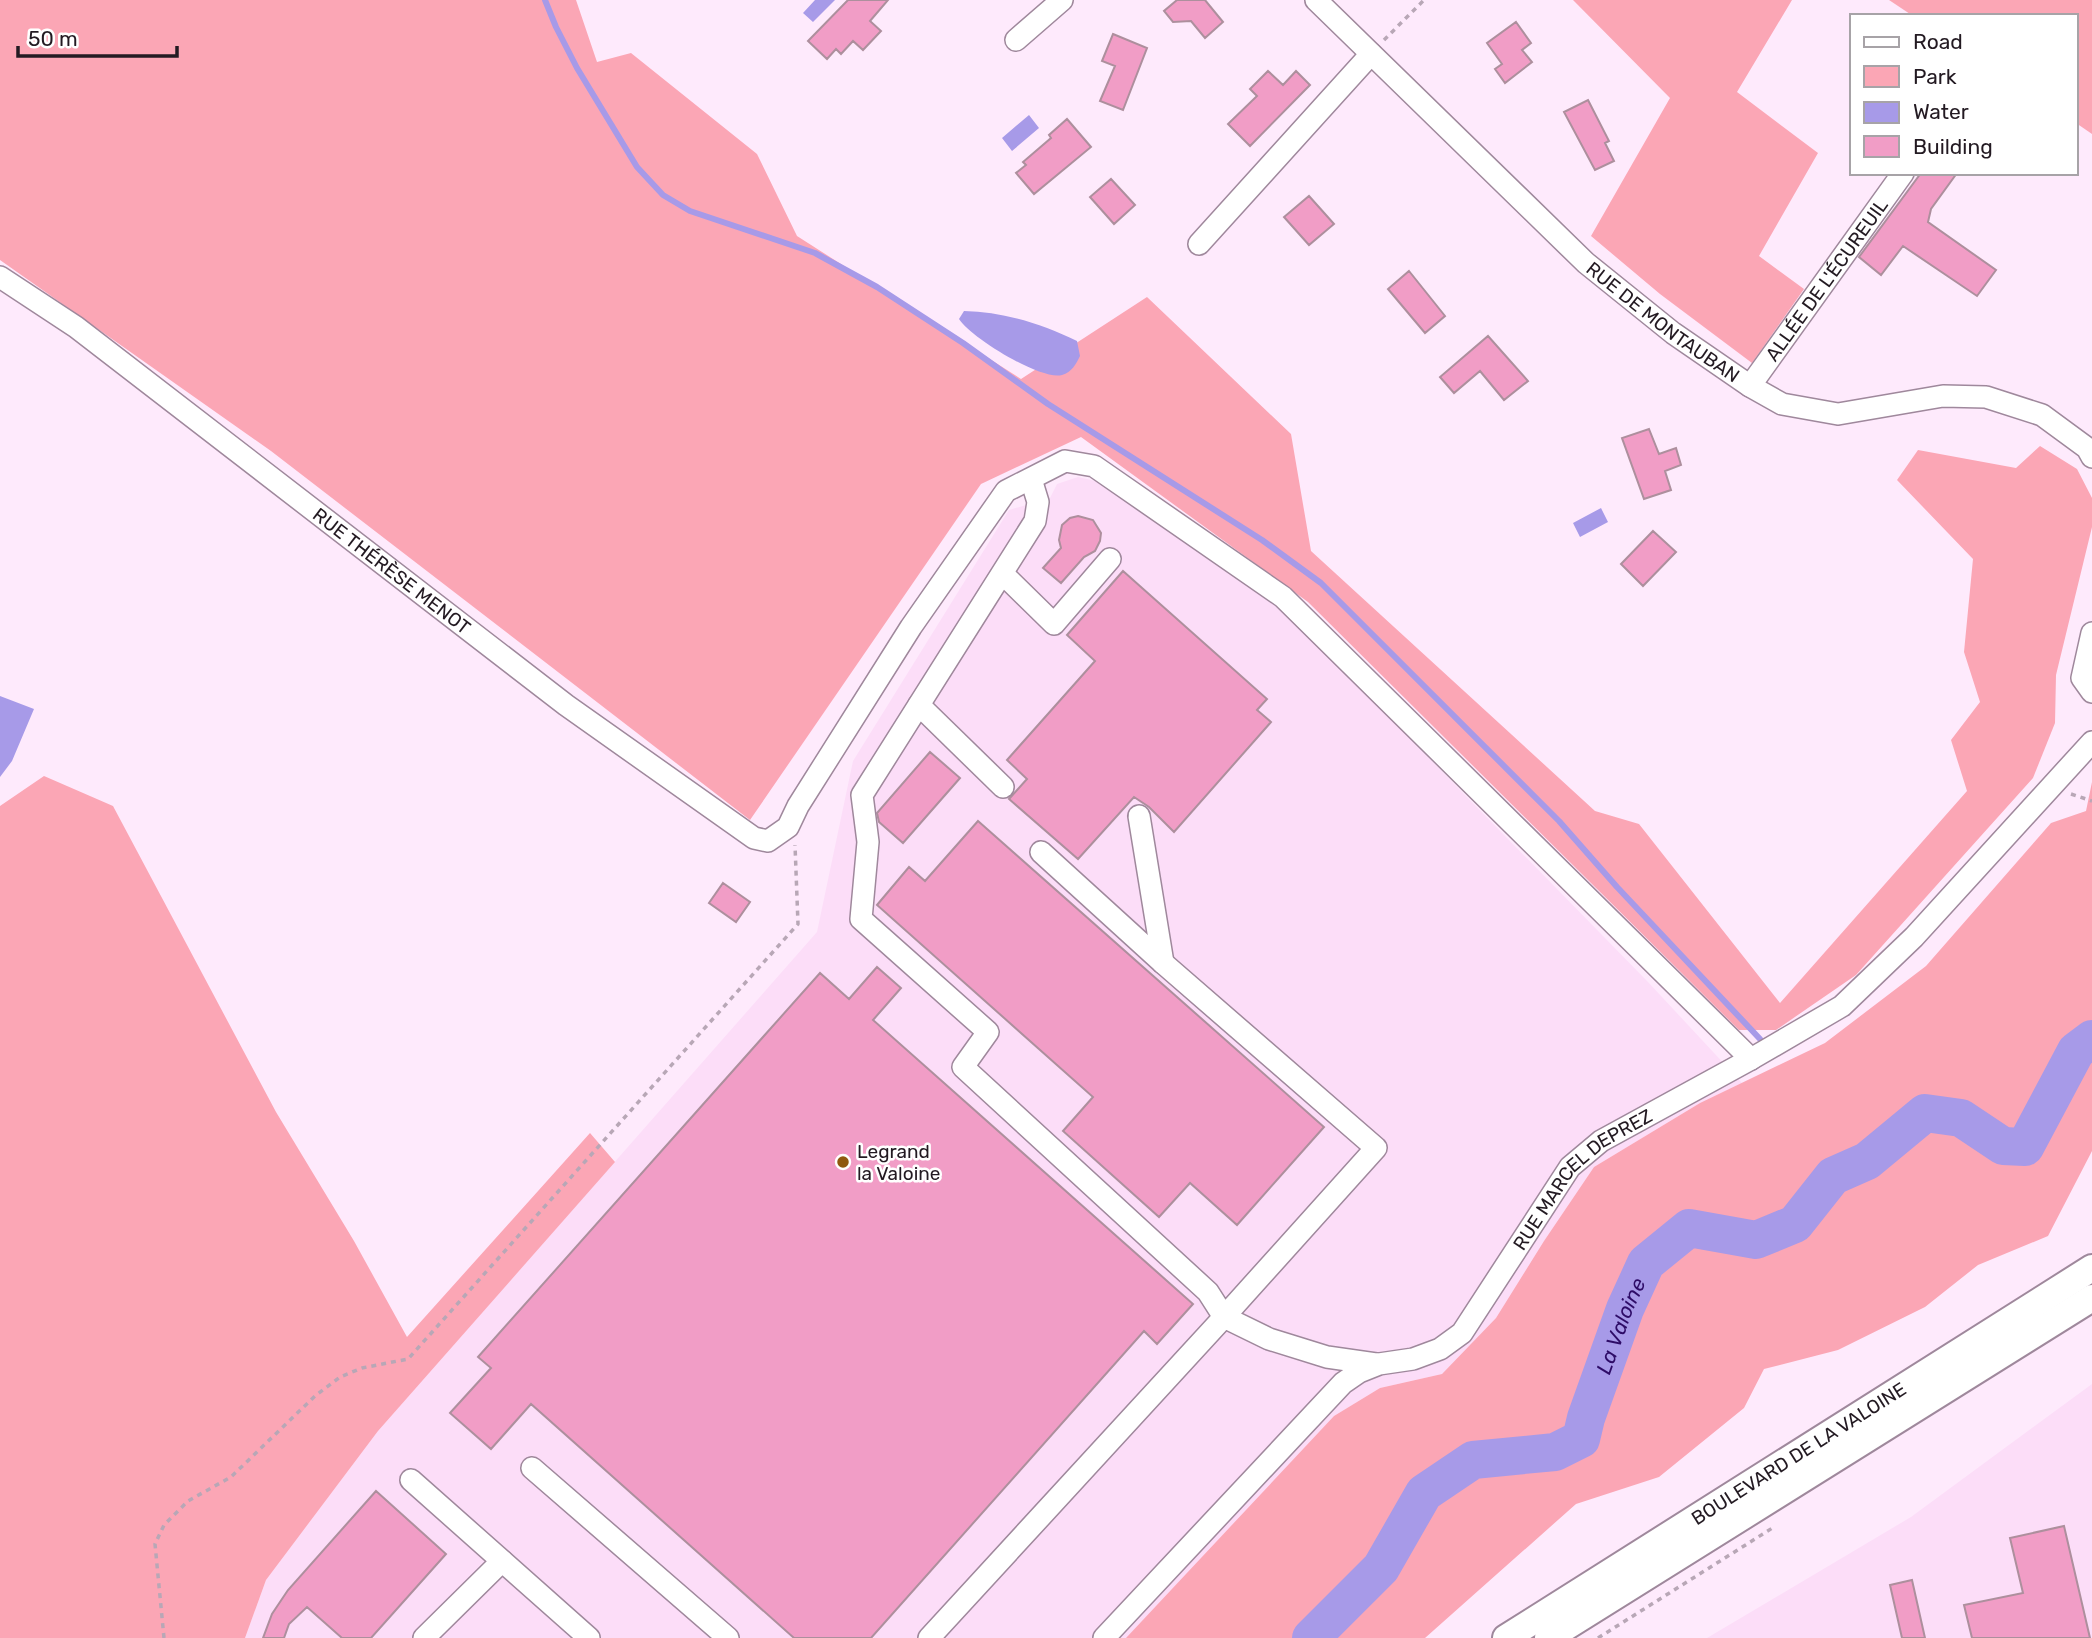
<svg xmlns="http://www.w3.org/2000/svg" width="2092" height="1638" viewBox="0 0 2092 1638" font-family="Rubik,sans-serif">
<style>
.built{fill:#fcddf8}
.green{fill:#fba6b5}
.water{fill:#a79ae8}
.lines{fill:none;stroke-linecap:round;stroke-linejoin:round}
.stream{stroke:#a79ae8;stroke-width:6}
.river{stroke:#a79ae8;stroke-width:38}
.building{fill:#f19dc6;stroke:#ad8f9d;stroke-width:2}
.minor-casing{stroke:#9f889c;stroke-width:24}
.major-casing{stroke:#9f889c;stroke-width:30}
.path{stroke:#b8a7b6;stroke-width:3.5;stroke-dasharray:5 5;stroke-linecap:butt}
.minor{stroke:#fff;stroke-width:21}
.major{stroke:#fff;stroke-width:26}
.poi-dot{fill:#8f580e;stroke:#fff;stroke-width:2.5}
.labels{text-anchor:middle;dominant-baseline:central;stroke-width:5;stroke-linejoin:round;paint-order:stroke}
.street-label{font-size:19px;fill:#231a22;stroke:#fff}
.poi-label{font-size:19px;fill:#231a22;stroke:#fff;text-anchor:start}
.water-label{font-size:21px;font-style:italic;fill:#2e0c67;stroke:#fff}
</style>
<rect width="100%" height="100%" fill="#feeafc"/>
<!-- built -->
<path class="built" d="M 1078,477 L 1100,482 L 1276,602 L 1648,982 L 1742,1083 L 1700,1103 L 1594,1167 L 1544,1241 L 1496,1318 L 1442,1374 L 1380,1388 L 1334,1416 L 1126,1638 L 245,1638 L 266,1580 L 378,1431 L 817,932 L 853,761 L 1009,510 L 1050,498 L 1057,484 Z
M 2092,1384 L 2092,1638 L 1707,1638 L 1911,1517 Z"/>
<!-- green -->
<path class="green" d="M 0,0 L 576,0 L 597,62 L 631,53 L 757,154 L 797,236 L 1021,379 L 1147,297 L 1291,434 L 1311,551 L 1595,811 L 1639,824 L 1780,1003 L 1967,791 L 1951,740 L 1980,702 L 1964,652 L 1973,559 L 1897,480 L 1918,450 L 2016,468 L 2040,446 L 2077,469 L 2092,498 L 2092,527 L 2056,675 L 2055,723 L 2033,778 L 1856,975 L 1776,1030 L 1739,1030 L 1308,602 L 1081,437 L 981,484 L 750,820 L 271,451 L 0,260 Z
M 1573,0 L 1792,0 L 1737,92 L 1818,153 L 1759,256 L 1804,289 L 1752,363 L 1660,294 L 1591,236 L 1670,98 Z
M 1889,0 L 2092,0 L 2092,134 L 2076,123 L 2076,16 L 1913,16 Z
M 44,776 L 113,806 L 276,1112 L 354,1241 L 407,1337 L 590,1133 L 615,1162 L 378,1431 L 266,1580 L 245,1638 L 0,1638 L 0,806 Z
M 2092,782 L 2092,1151 L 2048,1236 L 1978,1265 L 1925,1307 L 1838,1350 L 1764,1369 L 1744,1408 L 1659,1477 L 1576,1504 L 1425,1638 L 1126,1638 L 1334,1416 L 1380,1388 L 1442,1374 L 1496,1318 L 1544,1241 L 1594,1167 L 1700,1103 L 1825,1043 L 1926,966 L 2051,823 L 2086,811 Z"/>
<!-- water -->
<path class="water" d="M 815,0 L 835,0 L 813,22 L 803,13 Z
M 1029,115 L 1039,128 L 1012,151 L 1002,138 Z
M 964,311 C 1004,312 1042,324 1077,341 L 1080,356 C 1076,364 1072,372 1062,375 C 1041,381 970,337 959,319 Z
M 1601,508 L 1608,522 L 1580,537 L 1573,523 Z
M 0,696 L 34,709 L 12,761 L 0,777 Z"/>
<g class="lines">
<!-- stream -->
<path class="stream" d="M 545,0 L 556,27 L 577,68 L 637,167 L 663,195 L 690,211 L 815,253 L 877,287 L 963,343 L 1048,404 L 1262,540 L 1321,583 L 1559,821 L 1617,887 L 1760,1039"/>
<!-- river -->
<path class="river" id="s1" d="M 1311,1638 L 1381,1568 L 1424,1493 L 1473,1460 L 1555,1452 L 1581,1439 L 1586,1418 L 1625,1309 L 1646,1263 L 1689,1228 L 1756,1240 L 1795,1224 L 1833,1176 L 1867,1161 L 1925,1113 L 1961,1118 L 2003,1146 L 2025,1147 L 2076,1051 L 2092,1039"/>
</g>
<!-- building -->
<path class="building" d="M 848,0 L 888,0 L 870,21 L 881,31 L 863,50 L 853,41 L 841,54 L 836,49 L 827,59 L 808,41 Z
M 1177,0 L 1205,0 L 1223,22 L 1205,38 L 1191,21 L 1173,22 L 1164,11 Z
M 1516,22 L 1531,43 L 1522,50 L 1532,62 L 1505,83 L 1495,69 L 1502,64 L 1487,43 Z
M 1113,34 L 1147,48 L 1123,110 L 1100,101 L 1115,66 L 1102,61 Z
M 1268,71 L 1283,85 L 1296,71 L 1310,85 L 1250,146 L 1228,124 L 1257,96 L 1250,89 Z
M 1588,100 L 1609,141 L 1605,143 L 1614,161 L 1595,170 L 1564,112 Z
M 1067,119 L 1091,147 L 1034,194 L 1016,173 L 1026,165 L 1023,162 L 1051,138 L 1049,135 Z
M 1921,173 L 1957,173 L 1931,209 L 1928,222 L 1996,270 L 1977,296 L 1903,246 L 1881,275 L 1859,257 Z
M 1111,179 L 1135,205 L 1114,224 L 1090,197 Z
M 1309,196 L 1334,224 L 1309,245 L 1284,217 Z
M 1409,271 L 1445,316 L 1425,333 L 1388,289 Z
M 1488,336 L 1528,381 L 1504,400 L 1480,371 L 1454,393 L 1440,377 Z
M 1649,429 L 1659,454 L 1676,448 L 1681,465 L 1665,471 L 1671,490 L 1644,499 L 1622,438 Z
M 1078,516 L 1093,520 L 1101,533 L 1100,541 L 1095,551 L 1084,557 L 1061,583 L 1043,568 L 1061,548 L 1059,540 L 1062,525 L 1070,518 Z
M 1653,531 L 1676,552 L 1643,586 L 1621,564 Z
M 1123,571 L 1267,699 L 1257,710 L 1271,722 L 1174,832 L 1149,807 L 1134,797 L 1078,859 L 1009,799 L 1027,779 L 1007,760 L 1095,661 L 1067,635 Z
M 930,752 L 960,778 L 903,843 L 879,822 L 877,813 Z
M 978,821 L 1324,1127 L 1237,1225 L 1190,1183 L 1159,1217 L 1063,1131 L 1093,1097 L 877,905 L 909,867 L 925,881 Z
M 723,883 L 750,902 L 736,922 L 709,903 Z
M 877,967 L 901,988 L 873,1020 L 1193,1304 L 1157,1344 L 1144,1331 L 871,1638 L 794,1638 L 531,1404 L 491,1449 L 450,1413 L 491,1368 L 478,1357 L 820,973 L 849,999 Z
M 376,1491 L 446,1554 L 371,1638 L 342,1638 L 307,1607 L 289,1624 L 284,1638 L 263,1638 L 272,1614 L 288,1590 Z
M 2064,1526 L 2090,1638 L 1972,1638 L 1964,1605 L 2023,1593 L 2010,1538 Z
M 1912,1580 L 1925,1638 L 1902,1638 L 1890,1585 Z"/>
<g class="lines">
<!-- minor casing -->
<g class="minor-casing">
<g id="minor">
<path id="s2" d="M 1316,0 L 1586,263 L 1673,333 L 1750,386 L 1782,404 L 1838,414 L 1943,396 L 1986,397 L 2042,415 L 2087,448 L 2092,457"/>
<path d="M 1016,40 L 1062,0"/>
<path d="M 1199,244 L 1371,54"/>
<path id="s3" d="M 0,277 L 76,327 L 566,705 L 754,838 L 768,841 L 788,827 L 798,806 L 911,627 L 1006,491 L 1065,461 L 1094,466 L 1283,597 L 1751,1059"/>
<path id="s4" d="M 1750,386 L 1903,173"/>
<path d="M 1031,479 L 1038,502 L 1035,521 L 862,795 L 868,842 L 861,919 L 988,1032 L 963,1067 L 1208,1292 L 1224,1317 L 1376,1148 L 1163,963 L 1041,852"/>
<path d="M 1003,574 L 1054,624 L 1110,559"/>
<path d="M 2092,633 L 2082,678 L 2092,692"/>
<path d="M 919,705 L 1003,787"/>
<path d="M 1139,816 L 1163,963"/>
<path d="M 532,1468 L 728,1638"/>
<path d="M 411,1480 L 589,1638"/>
<path d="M 424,1638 L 502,1561"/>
<path d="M 929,1638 L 1224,1317 L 1269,1339 L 1327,1357 L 1376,1364"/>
<path id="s5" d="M 1104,1638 L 1343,1383 L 1359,1372 L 1379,1364 L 1413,1359 L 1440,1349 L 1462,1333 L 1570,1167 L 1601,1141 L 1751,1059 L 1842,1006 L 1914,937 L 2092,742"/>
</g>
</g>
<!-- major casing -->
<g class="major-casing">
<g id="major">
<path id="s6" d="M 1506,1638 L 2092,1268"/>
<path d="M 1548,1638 L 2092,1298"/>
</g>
</g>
<!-- path -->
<path class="path" d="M 1384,40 L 1424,0
M 2071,794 L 2092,801
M 164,1638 L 155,1544 L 164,1525 L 188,1501 L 231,1477 L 315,1396 L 340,1377 L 362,1368 L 408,1359 L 798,924 L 795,845
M 1598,1638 L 1774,1527"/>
<!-- minor -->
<use href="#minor" class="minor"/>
<!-- major -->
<use href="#major" class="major"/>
</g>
<!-- markers -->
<circle class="poi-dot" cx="843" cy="1162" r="7"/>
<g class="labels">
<!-- street labels -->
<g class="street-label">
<text stroke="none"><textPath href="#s4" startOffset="131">ALLÉE DE L'ÉCUREUIL</textPath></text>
<text stroke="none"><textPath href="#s2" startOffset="474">RUE DE MONTAUBAN</textPath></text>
<text stroke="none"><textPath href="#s3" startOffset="490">RUE THÉRÈSE MENOT</textPath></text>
<text stroke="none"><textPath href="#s5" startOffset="679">RUE MARCEL DEPREZ</textPath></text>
<text stroke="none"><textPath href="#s6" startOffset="346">BOULEVARD DE LA VALOINE</textPath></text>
</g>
<!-- poi labels -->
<g class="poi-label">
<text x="857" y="1151">Legrand<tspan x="857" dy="22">la Valoine</tspan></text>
</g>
<!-- water labels -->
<g class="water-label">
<text stroke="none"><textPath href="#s1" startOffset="476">La Valoine</textPath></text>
</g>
</g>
<!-- legend -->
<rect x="1850" y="14" width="228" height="161" fill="#ffffff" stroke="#a7a3a7" stroke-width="2"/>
<rect x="1864" y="37" width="35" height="10" fill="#ffffff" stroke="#a7a3a7" stroke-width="2"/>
<text x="1913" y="49" font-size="21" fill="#231a22">Road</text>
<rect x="1864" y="66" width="35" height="21" fill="#fba6b5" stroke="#a7a3a7" stroke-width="2"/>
<text x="1913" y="84" font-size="21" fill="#231a22">Park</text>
<rect x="1864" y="102" width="35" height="21" fill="#a79ae8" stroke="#a7a3a7" stroke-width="2"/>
<text x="1913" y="119" font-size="21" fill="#231a22">Water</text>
<rect x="1864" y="136" width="35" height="21" fill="#f19dc6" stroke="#a7a3a7" stroke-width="2"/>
<text x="1913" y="154" font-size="21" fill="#231a22">Building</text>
<!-- scale -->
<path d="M18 46v10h159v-10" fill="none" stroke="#231a22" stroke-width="3.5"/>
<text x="28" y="46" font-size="21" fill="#231a22" stroke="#ffffff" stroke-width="5" paint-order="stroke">50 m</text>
</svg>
